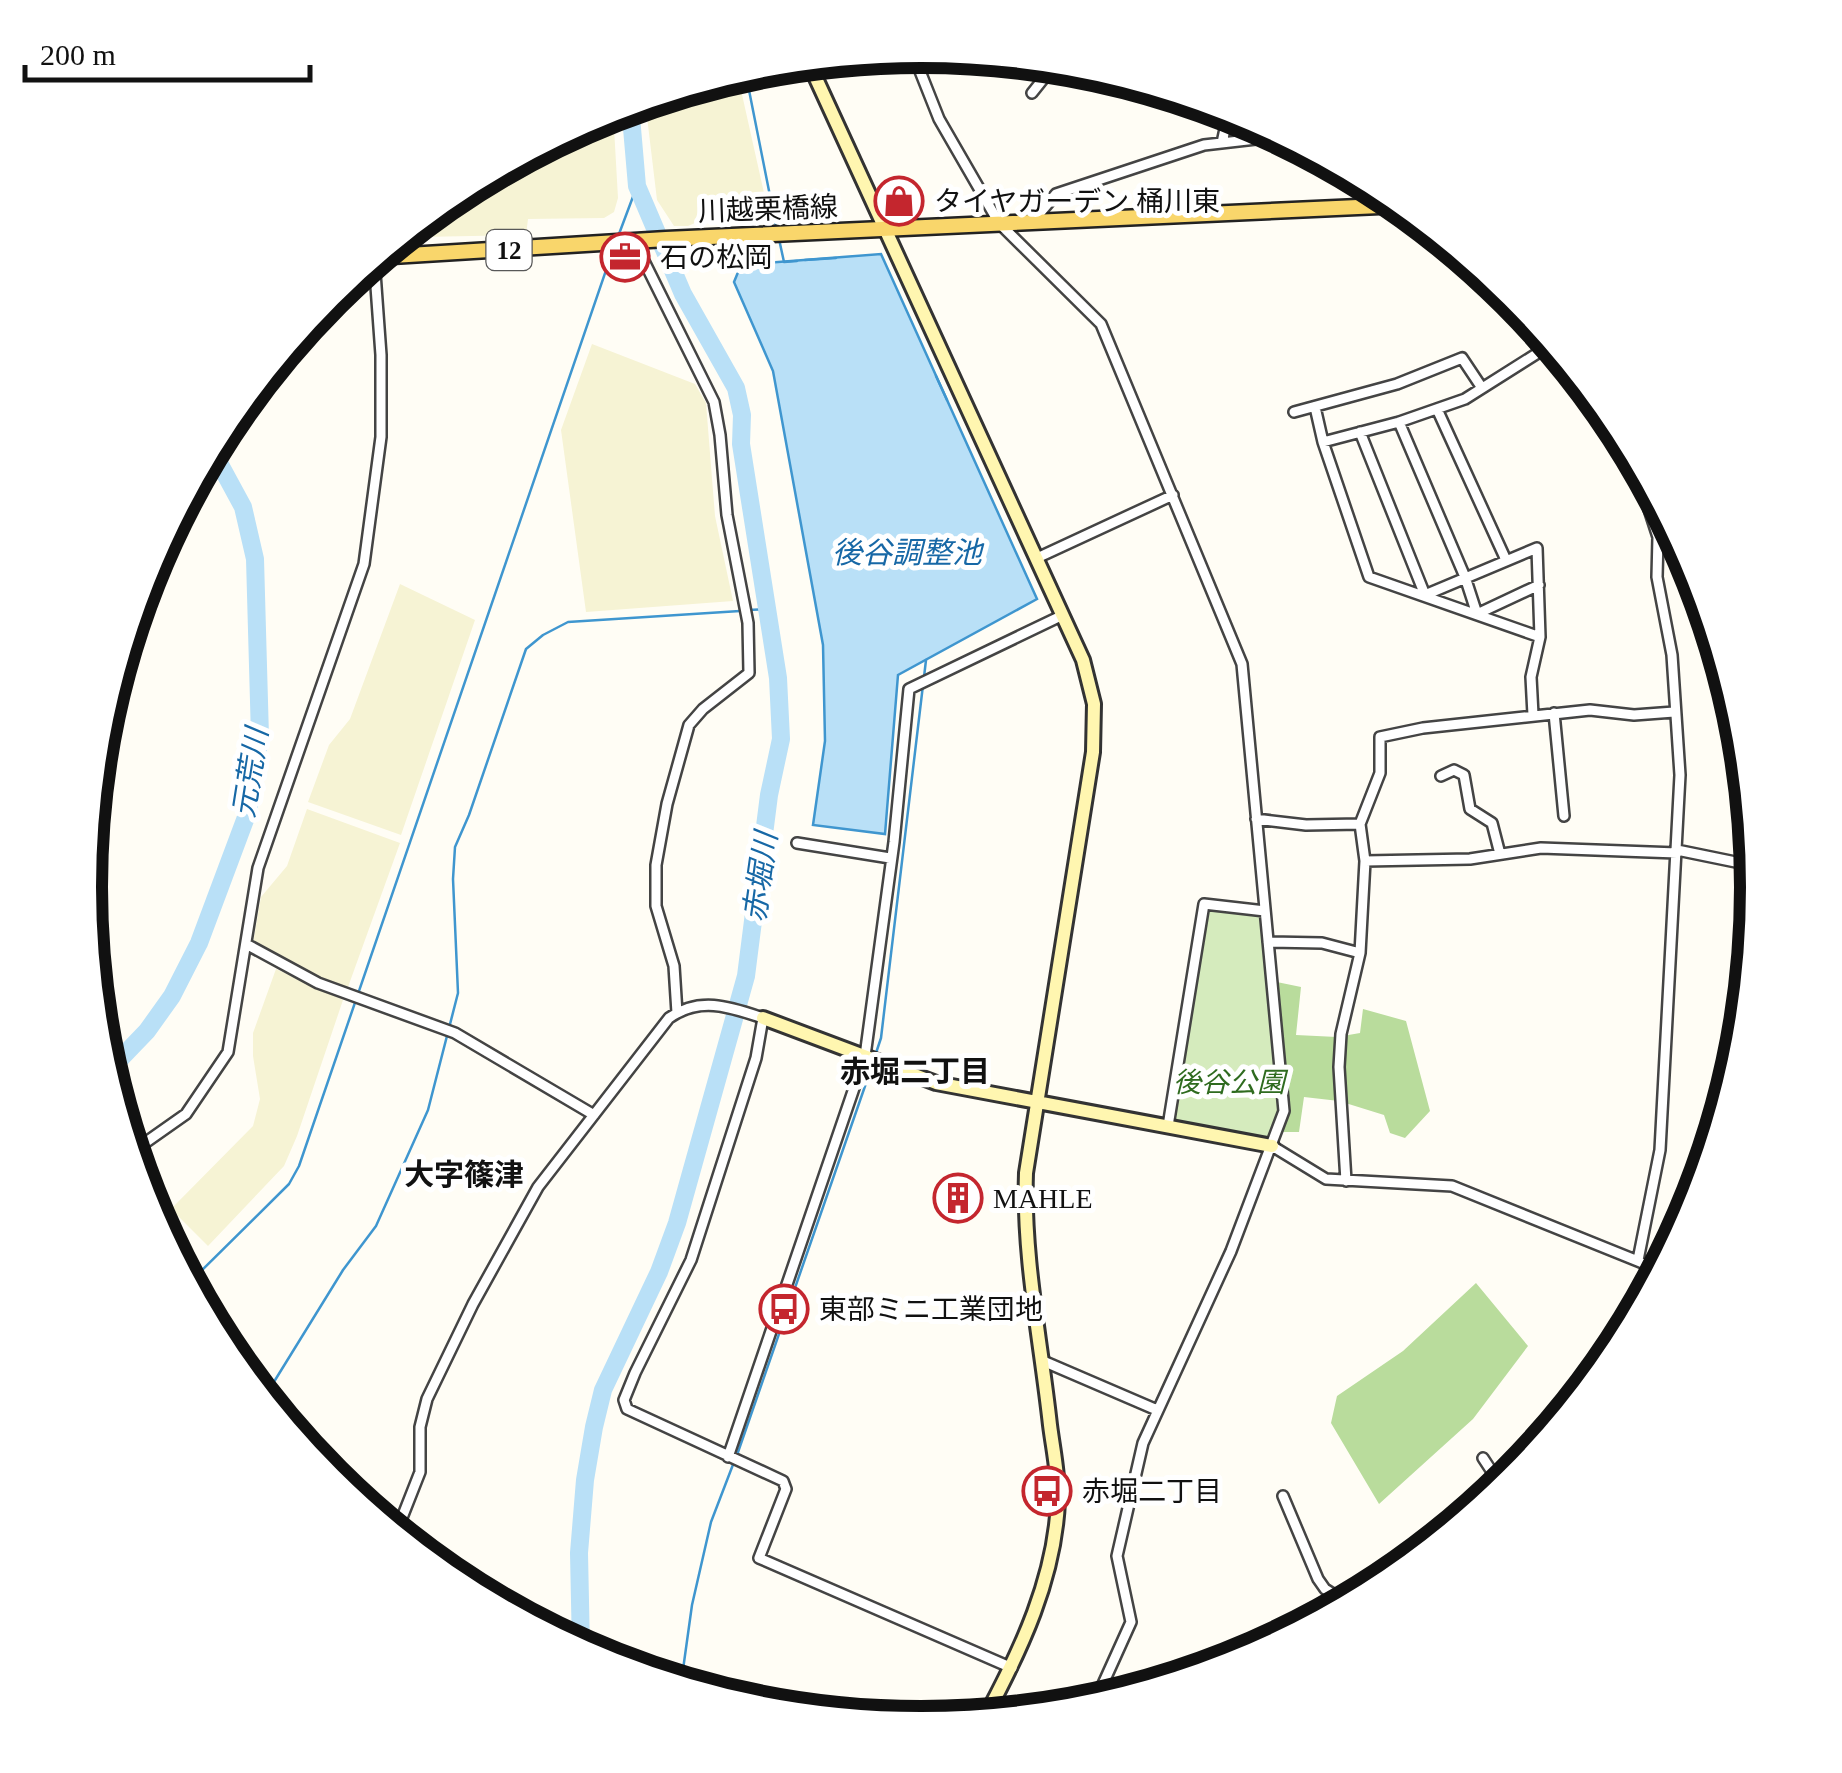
<svg xmlns="http://www.w3.org/2000/svg" width="1842" height="1773" viewBox="0 0 1842 1773" font-family="'Times New Roman','Noto Sans JP',serif">
<style>
.farmland{fill:#f6f3d4}
.green{fill:#d5ebbd}
.forest{fill:#b9dc9c}
.water{fill:#b9e0f7;stroke:#3f96cf;stroke-width:2.5}
.lines{fill:none;stroke-linecap:round;stroke-linejoin:round}
.stream{stroke:#3f96cf;stroke-width:2.5}
.river{stroke:#b9e0f7;stroke-width:18}
.street-casing{stroke:#444;stroke-width:14}
.secondary-casing{stroke:#333;stroke-width:18}
.primary-casing{stroke:#222;stroke-width:19}
.street{stroke:#fff;stroke-width:9}
.secondary{stroke:#fff6b0;stroke-width:12}
.primary{stroke:#f9d66b;stroke-width:14}
.labels{text-anchor:middle;dominant-baseline:central;stroke-width:10;stroke-linejoin:round;paint-order:stroke}
.shield{fill:#fff;stroke:#585858;stroke-width:2.5}
.shield-label{font-size:25px;font-weight:bold;fill:#111}
.poi-label{font-size:28px;fill:#111;stroke:#fff;text-anchor:start}
.street-label{font-size:28px;fill:#111;stroke:#fff}
.park-label{font-size:28px;font-style:italic;fill:#2f6b1f;stroke:#fff}
.water-label{font-size:30px;font-style:italic;fill:#1768a6;stroke:#fff}
.neighbourhood-label{font-size:30px;font-weight:bold;fill:#111;stroke:#fff}
.rim{fill:none;stroke:#111;stroke-width:12}
</style>
<rect width="100%" height="100%" fill="#fffdf5"/>
<!-- farmland -->
<path class="farmland" d="M 737,72 L 764,193 L 688,226 L 674,226 L 657,200 L 645,100 Z
M 613,110 L 618,198 L 614,212 L 604,218 L 528,219 L 526,235 L 421,237 L 418,222 L 457,191 Z
M 592,344 L 695,384 L 706,403 L 715,516 L 733,601 L 586,612 L 561,430 Z
M 400,584 L 475,620 L 401,835 L 308,802 L 329,745 L 350,719 Z
M 307,809 L 400,843 L 348,987 L 318,978 L 253,943 L 261,897 L 287,866 Z
M 276,969 L 343,1000 L 297,1136 L 284,1166 L 208,1246 L 171,1209 L 253,1126 L 260,1099 L 253,1056 L 253,1033 Z"/>
<!-- green -->
<path class="green" d="M 1204,904 L 1265,911 L 1284,1111 L 1272,1146 L 1168,1126 Z"/>
<!-- forest -->
<path class="forest" d="M 1272,981 L 1301,987 L 1296,1035 L 1337,1037 L 1360,1033 L 1363,1009 L 1406,1021 L 1430,1111 L 1405,1138 L 1390,1133 L 1384,1115 L 1339,1101 L 1304,1097 L 1299,1132 L 1277,1132 L 1279,1058 Z
M 1476,1283 L 1528,1346 L 1473,1419 L 1379,1504 L 1331,1423 L 1337,1396 L 1403,1351 Z"/>
<!-- water -->
<path class="water" d="M 881,254 L 1037,599 L 898,675 L 885,834 L 813,825 L 825,741 L 823,645 L 773,371 L 734,282 L 741,265 Z"/>
<g class="lines">
<!-- stream -->
<path class="stream" d="M 745,70 L 776,226
M 619,234 L 637,186
M 779,239 L 784,262 L 797,261
M 805,260 L 836,258
M 936,376 L 947,400
M 748,610 L 768,609
M 924,677 L 926,660
M 876,1053 L 881,1038 L 923,685
M 189,1283 L 289,1184 L 299,1166 L 614,247
M 264,1398 L 343,1270 L 376,1226 L 428,1110 L 458,993 L 453,879 L 455,847 L 469,815 L 526,649 L 543,635 L 568,622 L 740,611
M 737,1455 L 872,1066
M 681,1684 L 692,1605 L 711,1522 L 734,1462"/>
<!-- river -->
<path class="river" d="M 106,1067 L 122,1057 L 147,1031 L 172,996 L 199,943 L 248,812 L 260,737 L 255,559 L 243,507 L 211,448
M 581,1649 L 579,1553 L 585,1480 L 594,1427 L 603,1390 L 659,1272 L 677,1223 L 746,976 L 769,795 L 781,739 L 778,678 L 741,444 L 742,415 L 736,388 L 683,294 L 637,186 L 630,105"/>
<!-- street casing -->
<g class="street-casing">
<path id="street" d="M 912,51 L 939,119 L 999,223 L 1101,324 L 1242,664 L 1284,1111 L 1231,1251 L 1143,1443 L 1117,1556 L 1131,1622 L 1103,1684 L 1100,1702
M 1032,93 L 1056,63
M 1209,104 L 1227,120
M 1222,143 L 1229,110
M 1033,221 L 1056,194 L 1204,145 L 1283,136
M 634,241 L 714,402 L 720,435 L 727,515 L 748,623 L 749,673 L 703,709 L 689,725 L 667,804 L 656,865 L 656,906 L 674,966 L 677,1013
M 1315,407 L 1323,442 L 1369,577 L 1540,637 L 1537,548 L 1425,595
M 1437,409 L 1506,560
M 1294,412 L 1397,384 L 1462,358 L 1482,388
M 1399,422 L 1465,577 L 1477,614 L 1539,585
M 1360,432 L 1425,595
M 1626,439 L 1658,537 L 1657,577 L 1672,655 L 1680,775 L 1660,1150 L 1638,1260
M 1323,442 L 1399,422 L 1465,399 L 1552,344
M 1037,558 L 1173,495
M 1554,713 L 1564,816
M 1533,715 L 1531,677 L 1540,637
M 1441,776 L 1454,770 L 1464,775 L 1470,809 L 1492,823 L 1500,854
M 1256,819 L 1306,825 L 1360,824 L 1365,861 L 1360,953
M 1360,824 L 1380,773 L 1380,737 L 1423,728 L 1590,710 L 1634,715 L 1674,712
M 797,843 L 890,858
M 1677,850 L 1755,866
M 1365,861 L 1470,859 L 1541,848 L 1677,853
M 1268,942 L 1322,943 L 1360,953 L 1341,1034 L 1339,1067 L 1346,1181
M 246,944 L 318,983 L 455,1033 L 594,1115
M 1748,947 L 1752,940
M 1168,1126 L 1204,904 L 1265,911
M 1272,1146 L 1326,1179 L 1452,1186 L 1660,1270
M 132,1152 L 186,1114 L 228,1052 L 258,868 L 364,564 L 381,437 L 381,355 L 374,259
M 1043,1361 L 1157,1410
M 728,1457 L 865,1056 L 894,842 L 909,689 L 1063,615
M 1483,1458 L 1502,1487
M 1283,1496 L 1318,1579 L 1325,1589 L 1347,1603
M 396,1533 L 420,1472 L 420,1427 L 427,1399 L 473,1304 L 538,1187 L 669,1018 C 700,996 730,1007 763,1018 L 756,1058 L 691,1260 L 635,1373 L 624,1400 L 627,1409 L 783,1481 L 786,1489 L 759,1558 L 1012,1668"/>
</g>
<!-- secondary casing -->
<g class="secondary-casing">
<path id="secondary" d="M 808,61 L 1083,660 L 1094,704 L 1093,752 L 1026,1173 C 1023,1257 1041,1342 1050,1425 C 1053,1449 1059,1476 1058,1501 C 1055,1578 1021,1650 985,1717
M 763,1018 L 936,1083 L 1272,1146"/>
</g>
<!-- primary casing -->
<g class="primary-casing">
<path id="primary" d="M 376,257 L 666,239 L 1402,205"/>
</g>
<!-- street -->
<use href="#street" class="street"/>
<!-- secondary -->
<use href="#secondary" class="secondary"/>
<!-- primary -->
<use href="#primary" class="primary"/>
</g>
<!-- icons -->
<defs>
<g id="shop-ring" transform="scale(2.5)"><circle r="9.5" fill="#fff" stroke="#c4262e" stroke-width="1.5"/><path d="M-5-2.5h2.3a2.7 3.5 0 0 1 5.4 0H5L5.5 6h-11ZM-1.5-2.5h3a1.5 2.3 0 0 0-3 0Z" fill="#c4262e"/></g>
<g id="office-ring" transform="scale(2.5)"><circle r="9.5" fill="#fff" stroke="#c4262e" stroke-width="1.5"/><path d="M-6-3h4V-5.5h4V-3h4V5H-6ZM-1-4.5V-3h2v-1.5ZM-6 0V1H6V0Z" fill="#c4262e"/></g>
<g id="building-ring" transform="scale(2.5)"><circle r="9.5" fill="#fff" stroke="#c4262e" stroke-width="1.5"/><path d="M-4-6H4V6H1V3H-1V6H-4ZM-2.5-4.3h1.7v1.8h-1.7ZM.8-4.3h1.7v1.8H.8ZM-2.5-1h1.7V.8h-1.7ZM.8-1h1.7V.8H.8Z" fill="#c4262e"/></g>
<g id="bus-ring" transform="scale(2.5)"><circle r="9.5" fill="#fff" stroke="#c4262e" stroke-width="1.5"/><path d="M-5-6H5V4H4V6H2V4H-2V6H-4V4H-5ZM-3.5-4V0h7V-4ZM-3.5 1.2v1.5H-2V1.2ZM2 1.2v1.5H3.5V1.2Z" fill="#c4262e"/></g>
</defs>
<g fill-rule="evenodd">
<use href="#shop-ring" x="899" y="201"/>
<use href="#office-ring" x="625" y="257"/>
<use href="#building-ring" x="958" y="1198"/>
<use href="#bus-ring" x="784" y="1309"/>
<use href="#bus-ring" x="1047" y="1491"/>
</g>
<g class="labels">
<!-- shield labels -->
<rect class="shield" x="486.5" y="230" width="45" height="40" rx="8"/>
<g class="shield-label">
<text x="509" y="250">12</text>
</g>
<!-- poi labels -->
<g class="poi-label">
<text x="934" y="201">タイヤガーデン 桶川東</text>
<text x="660" y="257">石の松岡</text>
<text x="993" y="1198">MAHLE</text>
<text x="819" y="1309">東部ミニ工業団地</text>
<text x="1082" y="1491">赤堀二丁目</text>
</g>
<!-- street labels -->
<g class="street-label">
<text transform="translate(768 209) rotate(-2)">川越栗橋線</text>
</g>
<!-- park labels -->
<g class="park-label">
<text x="1229" y="1082">後谷公園</text>
</g>
<!-- water labels -->
<g class="water-label">
<text x="907" y="552">後谷調整池</text>
<text transform="translate(250 773) rotate(-81)">元荒川</text>
<text transform="translate(760 877) rotate(-82)">赤堀川</text>
</g>
<!-- neighbourhood labels -->
<g class="neighbourhood-label">
<text x="915" y="1071">赤堀二丁目</text>
<text x="464" y="1174">大字篠津</text>
</g>
</g>
<!-- crop -->
<path d="M0 0H1842V1773H0ZM102 887a819 819 0 1 1 1638 0a819 819 0 1 1-1638 0Z" fill="#fff" fill-rule="evenodd"/>
<path class="rim" d="M102 887a819 819 0 1 1 1638 0a819 819 0 1 1-1638 0Z"/>
<!-- scale -->
<path d="M25 65v15h285v-15" fill="none" stroke="#111111" stroke-width="5"/>
<text x="40" y="65" font-size="30" fill="#111111" stroke="#ffffff" stroke-width="8" paint-order="stroke">200 m</text>
</svg>
